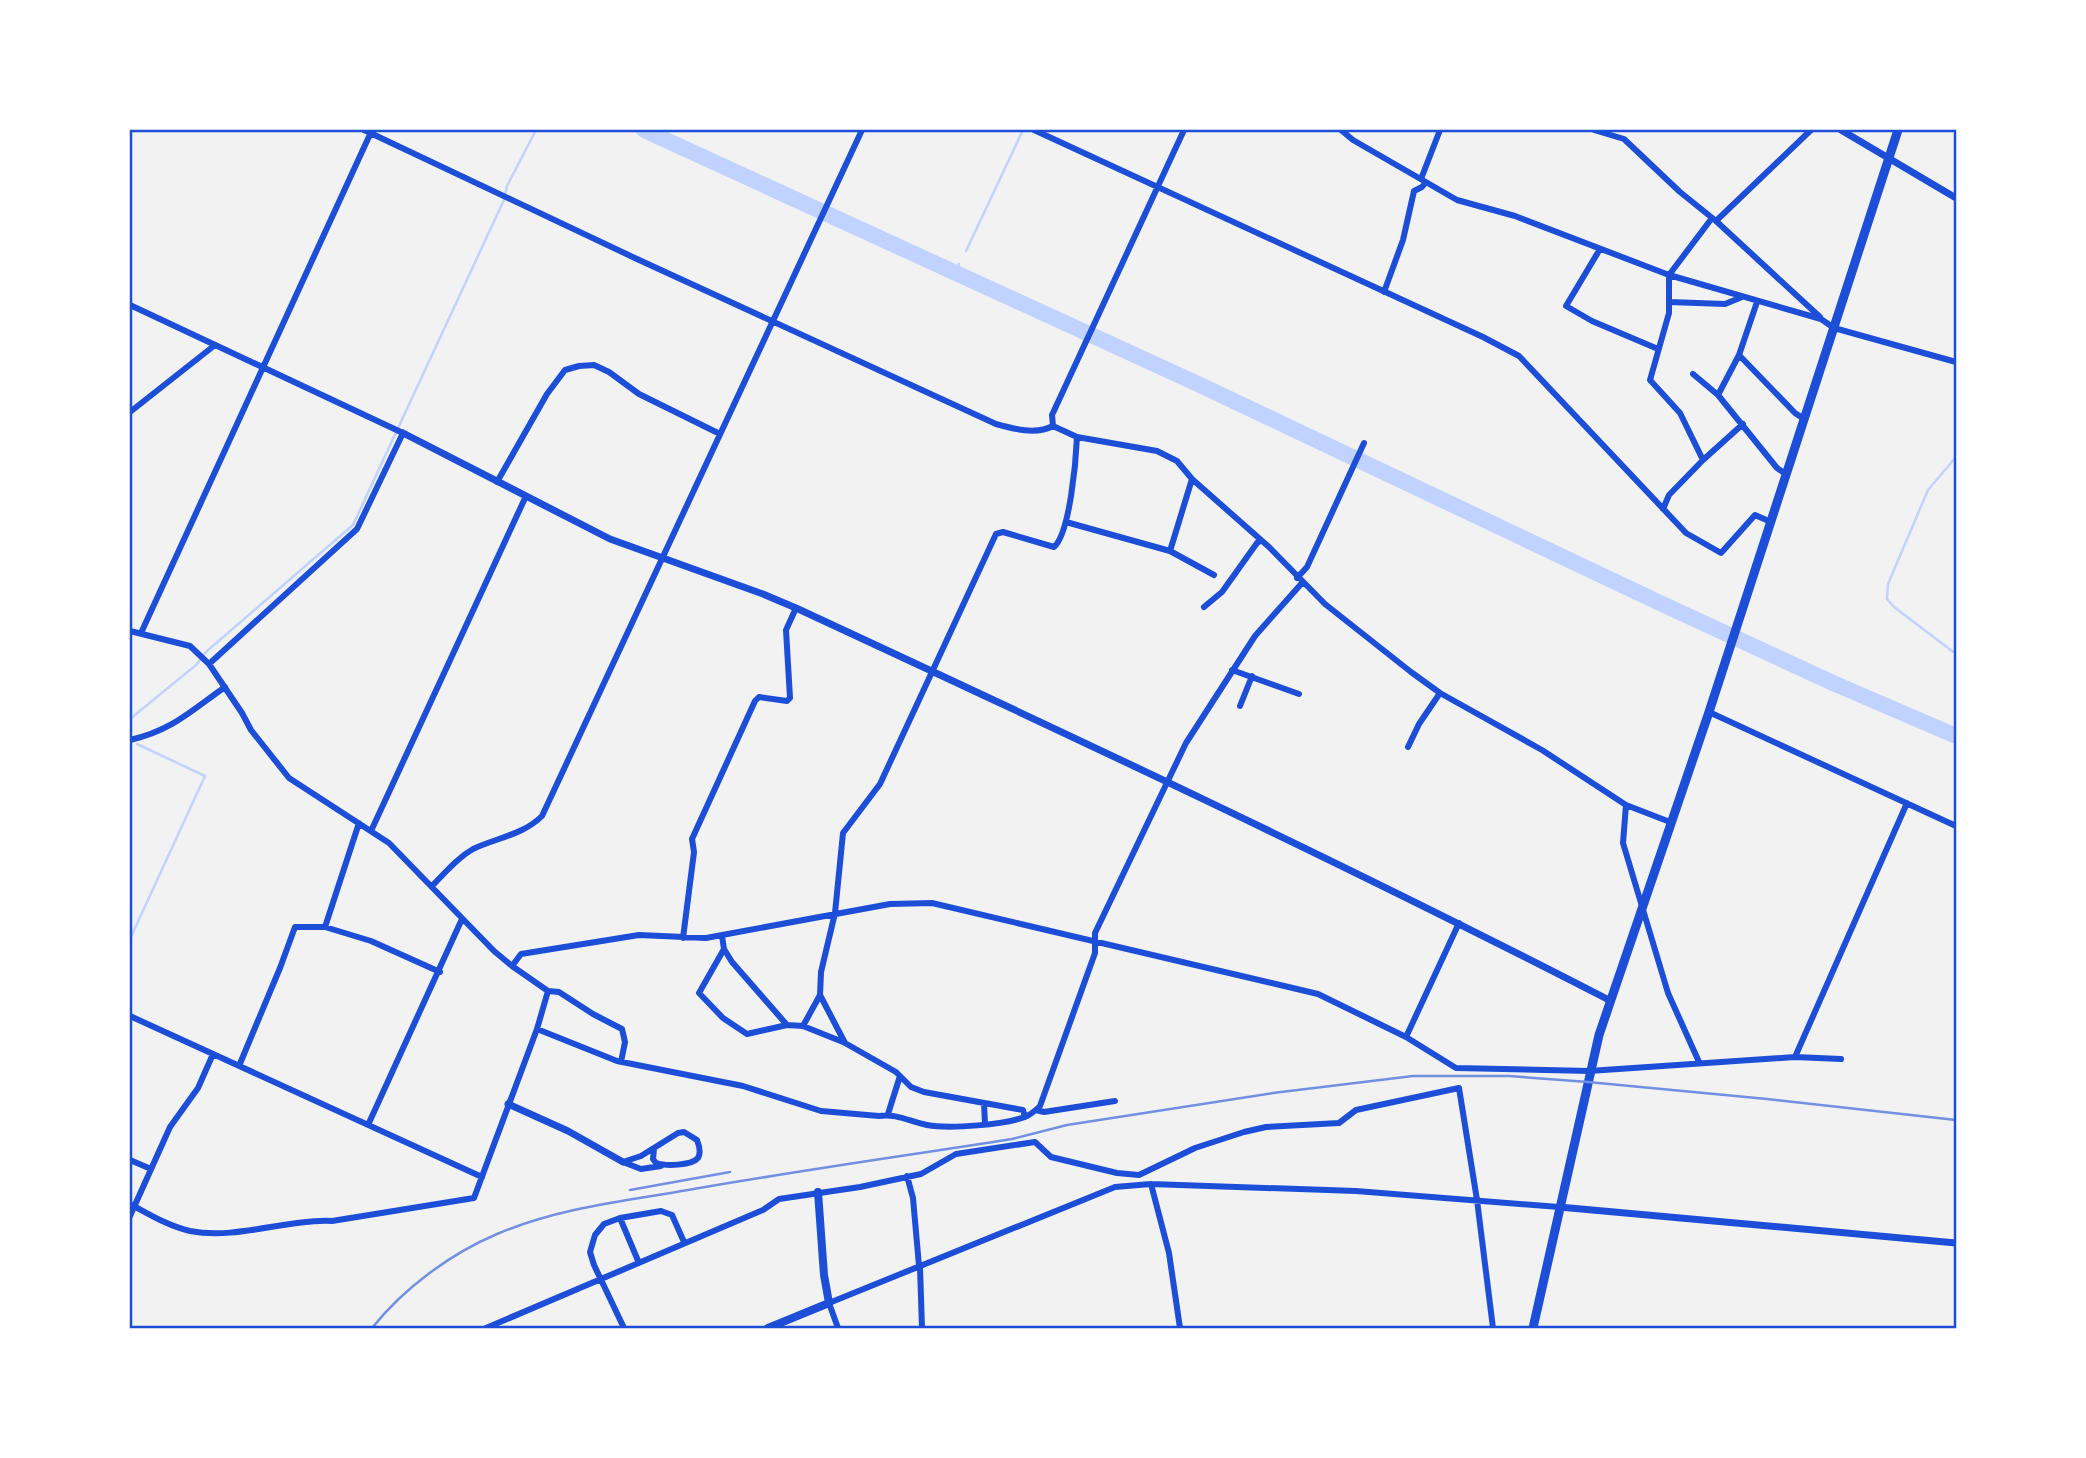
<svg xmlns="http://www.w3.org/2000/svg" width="2086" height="1458" viewBox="0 0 2086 1458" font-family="Rubik,sans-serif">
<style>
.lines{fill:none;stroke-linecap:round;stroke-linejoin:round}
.stream{stroke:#bfd3fe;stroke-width:2.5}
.river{stroke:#bfd3fe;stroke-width:16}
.minor{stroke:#1d4ed8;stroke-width:6}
.tertiary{stroke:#1d4ed8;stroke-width:7}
.secondary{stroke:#1d4ed8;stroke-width:8}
.primary{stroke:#1d4ed8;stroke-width:9}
.rail{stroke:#7290e2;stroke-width:2.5}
.neatline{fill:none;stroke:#1d4ed8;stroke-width:2.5}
</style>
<rect width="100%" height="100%" fill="#f2f2f2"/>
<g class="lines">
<!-- stream -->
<path class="stream" d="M 966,251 L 1023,130
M 955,275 L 959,264
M 1956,457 L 1928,490 L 1888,584 L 1887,599 L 1894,607 L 1956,654
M 130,719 L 196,665 L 207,651 L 353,525 L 504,200 L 507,186 L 536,130
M 130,939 L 205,776 L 137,744"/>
<!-- river -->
<path class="river" d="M 644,130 L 1198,384 L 1660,603 L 1833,683 L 1956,736"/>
<!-- minor -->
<path class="minor" d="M 364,130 L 637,259 L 996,424 C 1014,429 1036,435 1053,426 L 1077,437 L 1157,451 L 1177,461 L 1192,479 L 1269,547 L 1325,604 L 1411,672 L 1440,693 L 1542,750 L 1626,805 L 1623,843 L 1668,993 L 1699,1062
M 1034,130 L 1483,337 L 1519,356 L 1686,533 L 1721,553 L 1755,515 L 1771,522
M 1341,130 L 1353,140 L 1457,200 L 1515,216 L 1669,275 L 1821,319 L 1834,328 L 1956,362
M 1594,130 L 1624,139 L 1680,192 L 1716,221 L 1820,317
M 1421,179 L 1440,130
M 1716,221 L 1811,130
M 1600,249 L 1566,306 L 1592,321 L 1658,349
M 1384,292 L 1403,240 L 1414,191 L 1422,187 L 1426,182
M 1669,302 L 1725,304 L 1742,297
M 130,305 L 403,433 L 357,529 L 209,664
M 1739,355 L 1795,413 L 1804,419
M 1693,374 L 1718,395 L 1777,468 L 1787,475
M 1718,395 L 1739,355 L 1757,302
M 130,412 L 215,345
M 1053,426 L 1052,415 L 1184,130
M 1703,460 L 1743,424
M 497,482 L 547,394 L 565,370 L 579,366 L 594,365 L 609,372 L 639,394 L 720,434
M 1663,509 L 1669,495 L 1703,460 L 1680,413 L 1650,380 L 1669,313 L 1669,275 L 1712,218
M 1066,522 L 1170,551 L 1214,575
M 1170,551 L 1192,479
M 1297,578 L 1307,567 L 1364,443
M 1204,607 L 1222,592 L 1257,543 L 1261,540
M 130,631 L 190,646 L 209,664 L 242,713 L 251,730 L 289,778 L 389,843 L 494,951 L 512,966 L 521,954 L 639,935 L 706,938 L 890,904 L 932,903 L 1318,994 L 1406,1037 L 1456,1068 L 1589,1071 L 1795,1057 L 1907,803
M 141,633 L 372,130
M 1232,670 L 1299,694
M 1240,706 L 1252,676
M 1709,712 L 1956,826
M 130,740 C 171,731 191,711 225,687
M 1408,747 L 1419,724 L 1440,693
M 1626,805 L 1670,822
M 371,831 L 526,496
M 432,886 C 445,873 457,858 473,849 C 496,838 523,835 542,816 L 862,130
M 325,927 L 371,941 L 440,972
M 722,936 L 724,949 L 699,993 L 723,1018 L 747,1034 L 787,1025 L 803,1026 L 843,1042
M 683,938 L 694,852 L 692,839 L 755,701 L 759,697 L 787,701 L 790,698 L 786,630 L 796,608
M 724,949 L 732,962 L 787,1025
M 512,966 L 548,991 L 559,992 L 593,1014 L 622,1029 L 625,1042 L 621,1062
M 130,1016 L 482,1177
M 803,1026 L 820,995
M 537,1029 L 617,1061 L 743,1086 L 821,1111 L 879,1116 C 896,1113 911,1122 927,1125 C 949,1129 1007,1125 1027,1116 C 1031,1114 1036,1110 1040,1106 L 1095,953 L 1095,933 L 1186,743 L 1255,636 L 1302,583
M 1406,1037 L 1459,923
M 1795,1057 L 1841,1059
M 239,1066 L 280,968 L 295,927 L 325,927 L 359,823
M 900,1076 L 911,1087 L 924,1092 L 1023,1110 L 1025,1117
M 984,1103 L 985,1124
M 1036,1110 L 1044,1112 L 1115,1101
M 888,1114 L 900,1076 L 896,1072 L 845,1043 L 820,995 L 821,972 L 835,913 L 843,833 L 880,784 L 996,534 L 1003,532 L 1054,547 C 1070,533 1076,460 1077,437
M 368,1125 L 462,919
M 130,1160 L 151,1169
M 623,1162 L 641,1156 L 678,1133 L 684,1132 L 697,1140 C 699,1145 701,1153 698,1158 C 691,1166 665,1166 656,1163 L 653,1159 L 654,1149
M 623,1162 L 641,1169 L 661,1166
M 907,1176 L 913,1198 L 919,1266
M 1151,1184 L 1169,1253 L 1180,1328
M 130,1204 C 149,1214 168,1226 190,1231 C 237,1240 285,1219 332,1221 L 474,1198 L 537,1029 L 548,991
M 130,1216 L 170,1127 L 198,1088 L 213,1054
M 620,1218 L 639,1263
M 920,1267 L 922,1328
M 486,1328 L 763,1210 L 779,1199 L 860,1187 L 921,1174 L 956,1154 L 1035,1142 L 1051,1157 L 1117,1173 L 1139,1175 L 1195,1148 L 1244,1132 L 1266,1127 L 1339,1123 L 1356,1110 L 1459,1088 L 1477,1200 L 1493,1328
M 624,1328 L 594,1265 L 590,1252 L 595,1235 L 604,1224 L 620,1218 L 661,1211 L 672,1215 L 684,1242
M 838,1328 L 829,1303 L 1115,1187 L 1151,1184 L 1356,1191 L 1559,1207"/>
<!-- tertiary -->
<path class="tertiary" d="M 1841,130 L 1956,198
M 403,433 L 610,539 L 763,594 L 796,608 C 1070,735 1343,863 1611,1001
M 508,1104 L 568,1131 L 623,1162
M 1559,1207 L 1956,1243"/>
<!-- secondary -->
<path class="secondary" d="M 768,1328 L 829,1303 L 824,1275 L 818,1192"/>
<!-- primary -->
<path class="primary" d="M 1533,1328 L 1599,1035 L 1709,712 L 1898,130"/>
<!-- rail -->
<path class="rail" d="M 630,1190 L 730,1172
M 372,1328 C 404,1288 450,1254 497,1234 C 558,1208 624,1201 688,1190 C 796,1171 904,1156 1012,1139 L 1067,1125 L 1273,1093 L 1413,1076 L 1509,1076 L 1588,1082 L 1767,1099 L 1956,1120"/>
</g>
<!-- border -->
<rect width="2086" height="1458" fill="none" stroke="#ffffff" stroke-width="262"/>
<rect x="131" y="131" width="1824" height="1196" class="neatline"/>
</svg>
